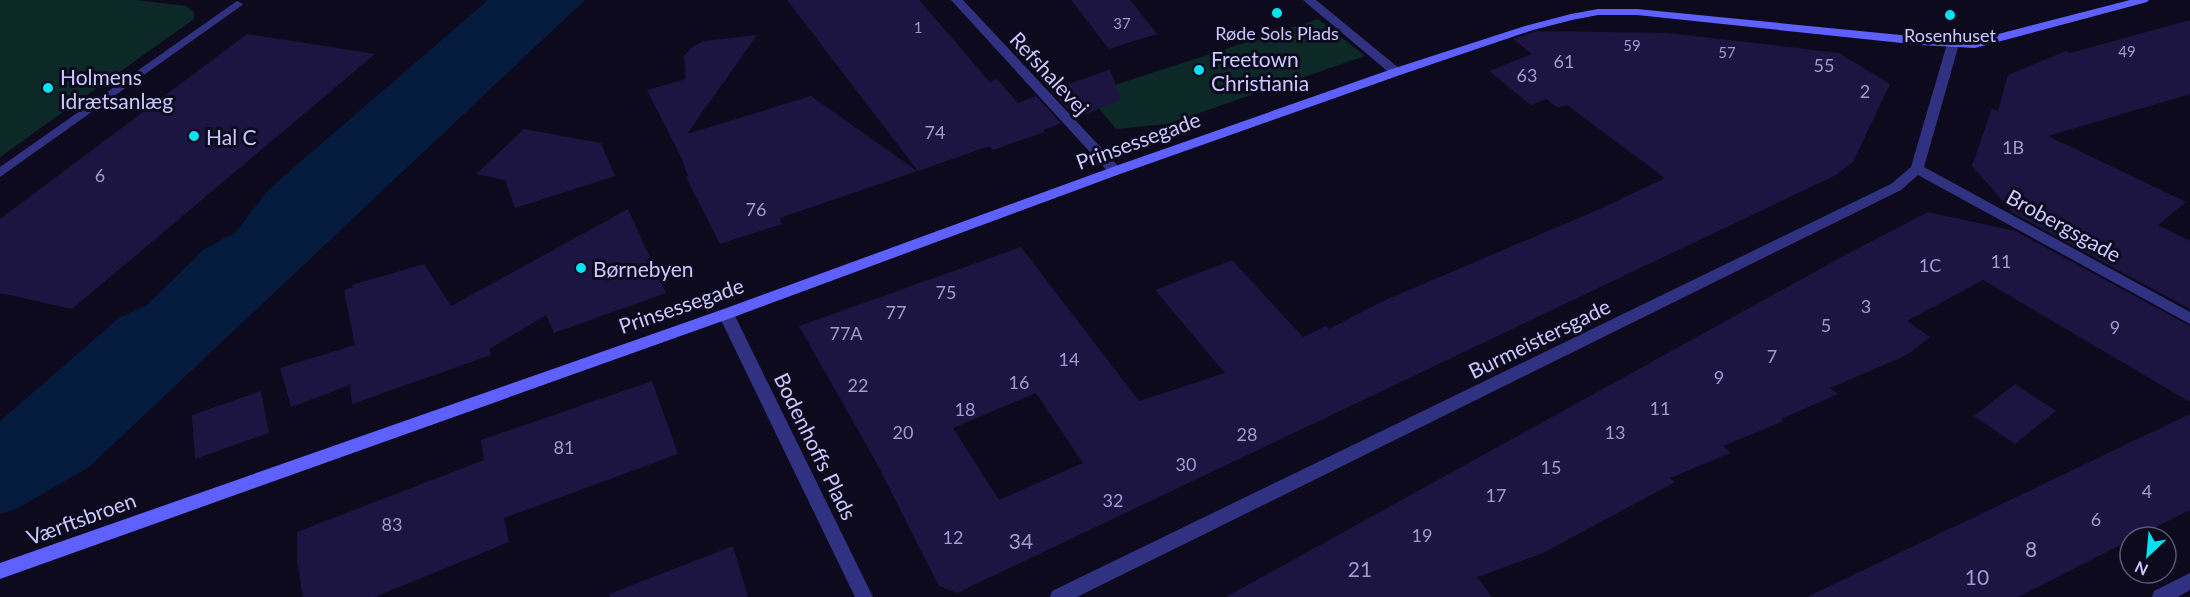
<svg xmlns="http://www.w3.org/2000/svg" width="2190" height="597" viewBox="0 0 2190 597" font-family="Lato,sans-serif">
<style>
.green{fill:#0d2927}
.water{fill:#051b3d}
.building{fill:#1c1541;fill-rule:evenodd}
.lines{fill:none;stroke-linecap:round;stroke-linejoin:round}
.street{fill:#313181;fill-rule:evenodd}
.secondary{fill:#5e60ff;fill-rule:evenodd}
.poi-dot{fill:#00e3f2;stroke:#0d0a1e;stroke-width:2}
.labels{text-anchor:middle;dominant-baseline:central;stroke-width:6;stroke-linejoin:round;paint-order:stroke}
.far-number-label{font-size:15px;fill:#a09ad0}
.far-poi-label{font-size:18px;fill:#ccc7ff;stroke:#0d0a1e}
.number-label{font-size:18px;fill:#a09ad0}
.poi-label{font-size:21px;fill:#ccc7ff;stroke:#0d0a1e;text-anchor:start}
.street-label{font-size:21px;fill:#ccc7ff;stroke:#0d0a1e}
.near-number-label{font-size:21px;fill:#a09ad0}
</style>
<rect width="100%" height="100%" fill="#0d0a1e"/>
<!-- green -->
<path class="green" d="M 0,0 L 136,0 L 186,6 L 194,12 L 194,19 L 0,157 Z
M 1318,19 L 1365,56 L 1167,124 L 1116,129 L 1087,94 Z"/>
<!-- water -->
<path class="water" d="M 488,0 L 585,0 L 89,467 L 18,508 L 0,514 L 0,421 L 120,317 L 146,306 L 203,250 L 236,232 L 269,189 Z"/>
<!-- building -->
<path class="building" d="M 787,0 L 919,0 L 990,82 L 997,79 L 1018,103 L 1036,96 L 1061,123 L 1043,130 L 1045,132 L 993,150 L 989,146 L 918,171 Z
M 1071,0 L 1130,0 L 1157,34 L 1109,49 Z
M 2190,20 L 2190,94 L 2048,136 L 2186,202 L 2158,225 L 2190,241 L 2190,309 L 2013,213 L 1972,166 L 1992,108 L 1998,111 L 2008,75 L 2066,51 L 2070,53 Z
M 1537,31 L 1668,33 L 1839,53 L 1890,84 L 1853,162 L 1836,175 L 957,593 L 939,586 L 876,462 L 799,326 L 1021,247 L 1139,401 L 1225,373 L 1155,290 L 1232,260 L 1303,337 L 1326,326 L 1329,329 L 1381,302 L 1602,208 L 1665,178 L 1567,105 L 1558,108 L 1546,99 L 1531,105 L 1489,71 L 1532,54 L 1513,39 ZM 1036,393 L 1083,463 L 999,500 L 953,428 Z
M 247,34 L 375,54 L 72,309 L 0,293 L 0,219 Z
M 757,35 L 687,134 L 811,96 L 917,171 L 780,218 L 782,224 L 720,244 L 686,177 L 688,176 L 681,157 L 647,90 L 686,79 L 684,56 L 691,48 L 704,41 Z
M 1110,69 L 1121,100 L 1076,118 L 1051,91 Z
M 524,129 L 601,143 L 615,176 L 515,208 L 505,180 L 476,174 Z
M 628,209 L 666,293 L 554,333 L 546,315 L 489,349 L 491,355 L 352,404 L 350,385 L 291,407 L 280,368 L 355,345 L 344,290 L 353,287 L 352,285 L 424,264 L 451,306 Z
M 1928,212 L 2015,231 L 2190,326 L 2190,402 L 1983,280 L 1907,321 L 1930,337 L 1907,355 L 1830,388 L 1838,394 L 1781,419 L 1784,421 L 1723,446 L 1730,453 L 1670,478 L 1675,482 L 1543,553 L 1477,577 L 1492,597 L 1226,597 L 1849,253 Z
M 652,381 L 678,454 L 504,518 L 509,542 L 375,597 L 303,597 L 297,560 L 297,532 L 484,460 L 481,440 Z
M 2015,384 L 2056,411 L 2015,444 L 1974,416 Z
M 261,391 L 269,433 L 195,459 L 192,415 Z
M 2190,414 L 2190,510 L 2136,537 L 2130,537 L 2130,540 L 2018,597 L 1807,597 Z
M 733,546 L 748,597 L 610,597 L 609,594 Z"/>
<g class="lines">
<!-- street -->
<path class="street" d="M 951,0 L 963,0 L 1120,168 L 1122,171 L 1120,174 L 1110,174 Z
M 1303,0 L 1316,0 L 1400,69 L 1400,75 L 1392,75 Z
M 237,1 L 243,4 L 241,6 L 0,177 L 0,167 Z
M 1953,40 L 1959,44 L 1924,167 L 2190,312 L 2190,324 L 1918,175 L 1901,190 L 1077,597 L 1050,597 L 1052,591 L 1891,184 L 1911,167 L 1947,44 Z
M 726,309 L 731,310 L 734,314 L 873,597 L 855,597 L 718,314 L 721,310 Z
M 2190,573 L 2190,590 L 2178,597 L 2152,597 L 2154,591 Z"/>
<!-- secondary -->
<path class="secondary" d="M 2130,0 L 2149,0 L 2147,2 L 1975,48 L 1921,45 L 1637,15 L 1598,15 L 1572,20 L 1533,30 L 1400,75 L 1120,174 L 731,318 L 0,579 L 0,563 L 721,310 L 1110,168 L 1392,69 L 1525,26 L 1571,14 L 1598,9 L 1637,9 L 1921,37 L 1975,40 Z"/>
</g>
<!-- markers -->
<g class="poi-dot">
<circle cx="1277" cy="13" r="6"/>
<circle cx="1950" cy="15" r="6"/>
<circle cx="1199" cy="70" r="6"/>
<circle cx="48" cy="88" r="6"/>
<circle cx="194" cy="136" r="6"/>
<circle cx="581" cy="268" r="6"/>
</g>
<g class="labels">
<!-- far-number labels -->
<g class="far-number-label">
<text x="1122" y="23">37</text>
<text x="918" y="27">1</text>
<text x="1632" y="45">59</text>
<text x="2127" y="51">49</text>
<text x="1727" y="52">57</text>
</g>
<!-- far-poi labels -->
<g class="far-poi-label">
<text x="1277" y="33">Røde Sols Plads</text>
<text x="1950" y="35">Rosenhuset</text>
</g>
<!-- number labels -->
<g class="number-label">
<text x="1564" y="61">61</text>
<text x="1824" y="65">55</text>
<text x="1527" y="75">63</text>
<text x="1865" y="91">2</text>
<text x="935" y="132">74</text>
<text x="2013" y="147">1B</text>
<text x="100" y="175">6</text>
<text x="756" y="209">76</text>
<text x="2001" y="261">11</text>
<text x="1930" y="265">1C</text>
<text x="946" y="292">75</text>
<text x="1866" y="306">3</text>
<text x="896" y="312">77</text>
<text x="1826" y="325">5</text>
<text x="2115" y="327">9</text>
<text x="846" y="333">77A</text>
<text x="1772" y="356">7</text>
<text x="1069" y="359">14</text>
<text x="1719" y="377">9</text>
<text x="1019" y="382">16</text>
<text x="858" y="385">22</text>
<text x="1660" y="408">11</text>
<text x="965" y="409">18</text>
<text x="903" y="432">20</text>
<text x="1615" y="432">13</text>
<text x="1247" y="434">28</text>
<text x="564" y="447">81</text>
<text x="1186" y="464">30</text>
<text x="1551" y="467">15</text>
<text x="2147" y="491">4</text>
<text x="1496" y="495">17</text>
<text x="1113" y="500">32</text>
<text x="2096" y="519">6</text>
<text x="392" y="524">83</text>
<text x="1422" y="535">19</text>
<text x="953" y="537">12</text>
</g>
<!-- poi labels -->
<g class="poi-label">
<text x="1211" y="58">Freetown<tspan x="1211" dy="24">Christiania</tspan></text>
<text x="60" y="76">Holmens<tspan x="60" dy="24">Idrætsanlæg</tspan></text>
<text x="206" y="136">Hal C</text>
<text x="593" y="268">Børnebyen</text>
</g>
<!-- street labels -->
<g class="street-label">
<text transform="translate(1050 73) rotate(47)">Refshalevej</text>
<text transform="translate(1138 140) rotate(-20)">Prinsessegade</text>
<text transform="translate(2064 225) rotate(29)">Brobergsgade</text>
<text transform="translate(681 305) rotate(-19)">Prinsessegade</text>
<text transform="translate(1539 338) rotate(-26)">Burmeistersgade</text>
<text transform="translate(816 446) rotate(64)">Bodenhoffs Plads</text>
<text transform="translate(81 518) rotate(-20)">Værftsbroen</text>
</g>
<!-- near-number labels -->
<g class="near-number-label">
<text x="1021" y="540">34</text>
<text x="2031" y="548">8</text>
<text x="1360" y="568">21</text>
<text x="1977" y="576">10</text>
</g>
</g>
<!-- north arrow -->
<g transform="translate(2148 555) rotate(206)"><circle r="28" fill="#0d0a1e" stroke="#595678" stroke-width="1.5"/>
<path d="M0-4.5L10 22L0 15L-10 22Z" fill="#00e3f2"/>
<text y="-9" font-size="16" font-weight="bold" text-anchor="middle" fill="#ccc7ff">N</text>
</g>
</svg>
